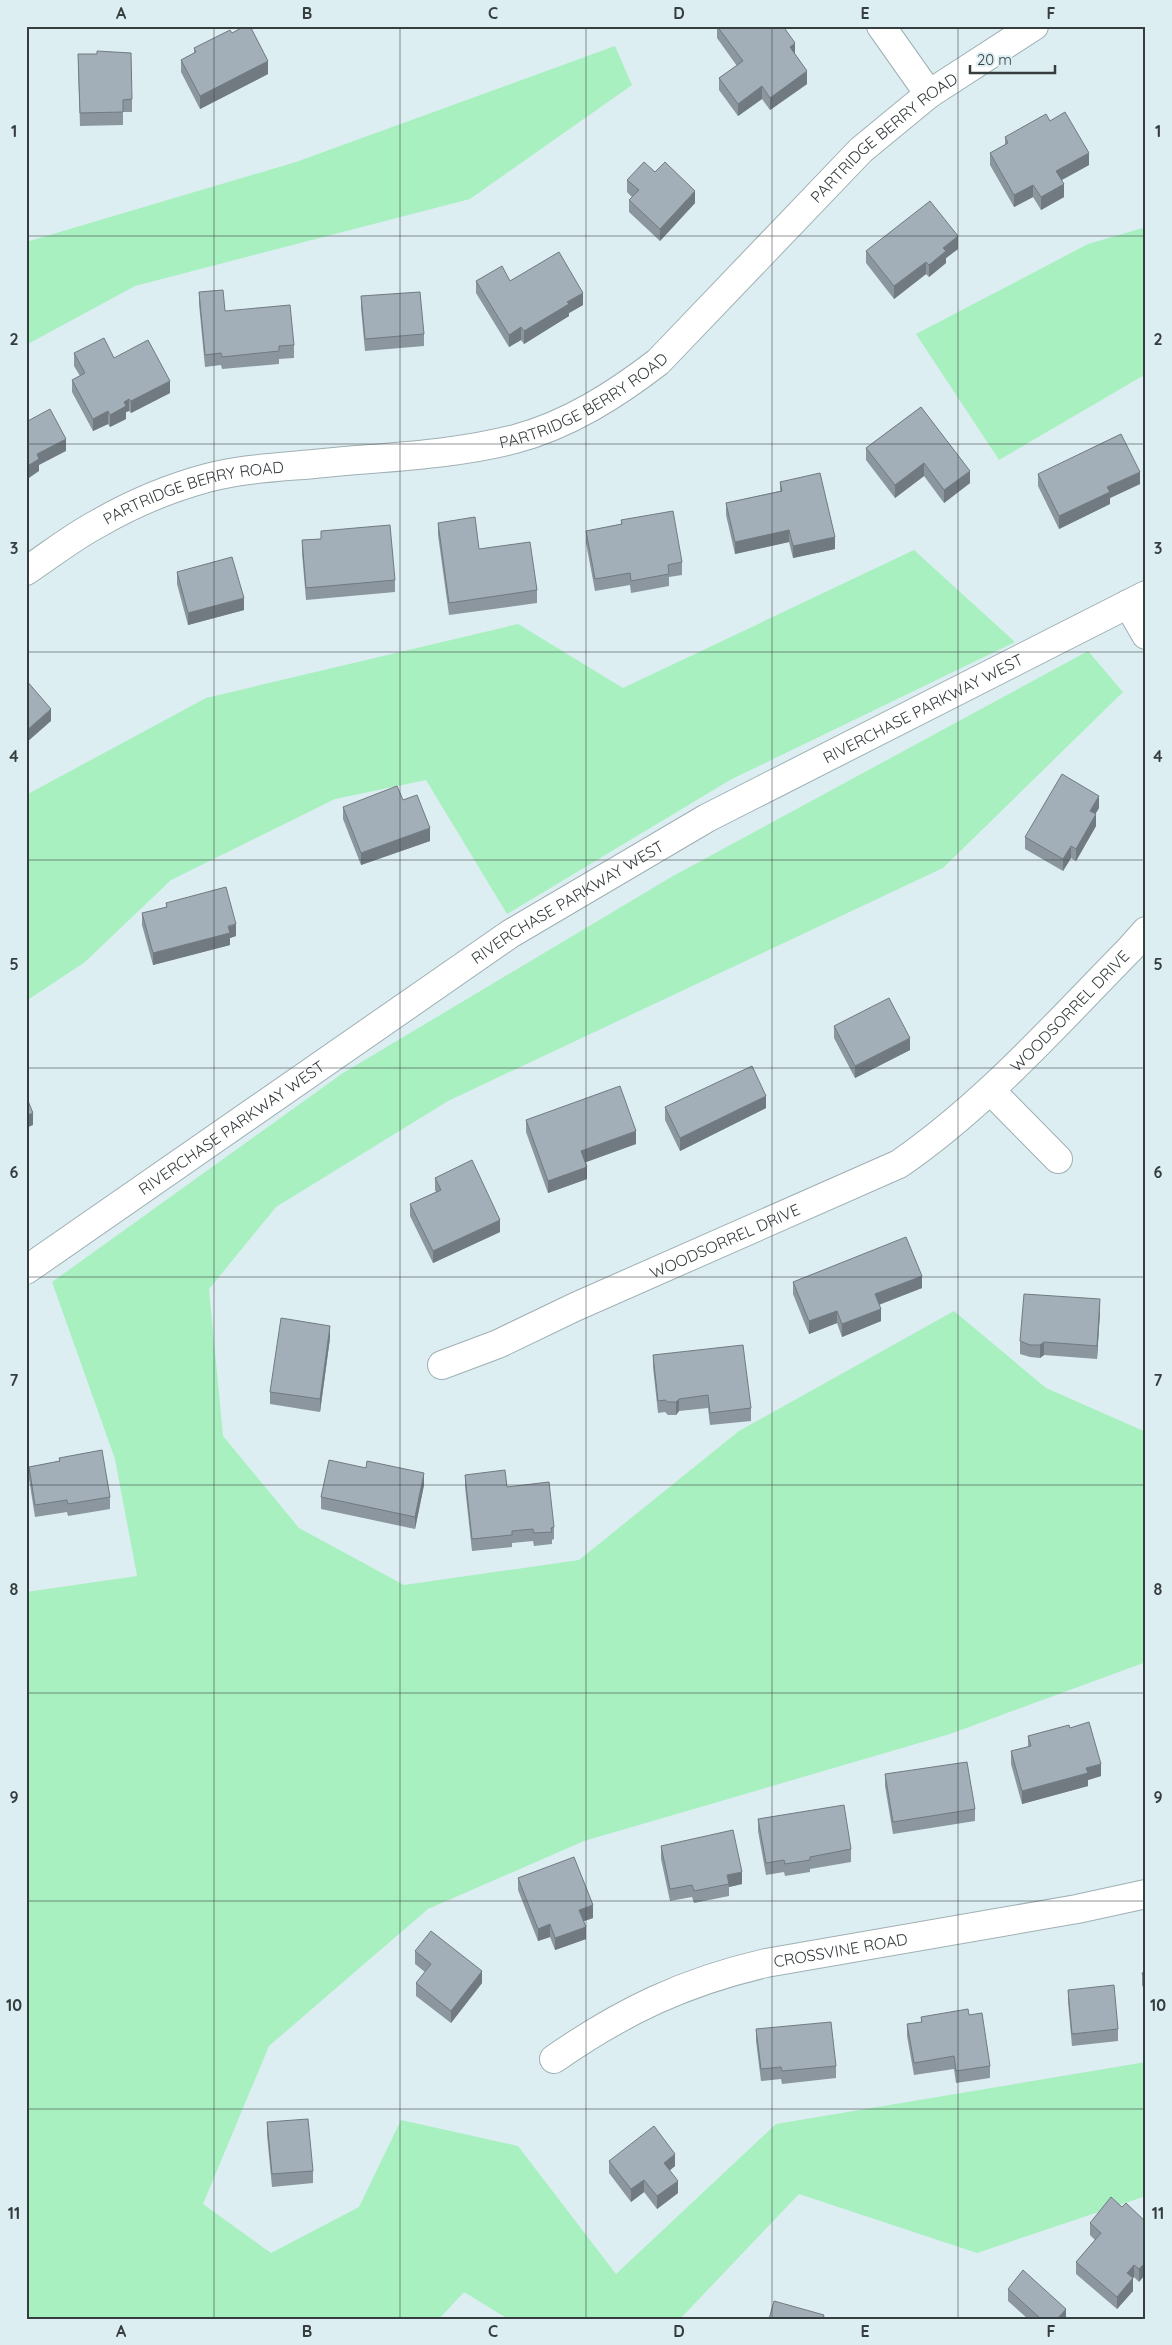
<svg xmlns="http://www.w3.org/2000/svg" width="1172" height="2345" viewBox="0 0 1172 2345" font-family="Quicksand,sans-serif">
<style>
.green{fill:#a8f0c0}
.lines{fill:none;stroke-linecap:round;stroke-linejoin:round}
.minor-casing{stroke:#9fb0b4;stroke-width:30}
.minor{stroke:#fff;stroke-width:28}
.wall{fill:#8b969e}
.shaded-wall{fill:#717a81}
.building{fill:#a2aeb8;stroke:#717a81}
.grid{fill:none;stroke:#363d3f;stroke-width:1;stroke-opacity:0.55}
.labels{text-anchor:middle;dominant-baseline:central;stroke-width:4.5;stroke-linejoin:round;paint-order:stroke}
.street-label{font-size:16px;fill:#363d3f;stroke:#dceef2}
.neatline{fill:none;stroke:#363d3f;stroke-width:2}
.grid-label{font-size:16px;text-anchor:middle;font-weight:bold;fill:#363d3f}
</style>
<rect width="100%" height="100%" fill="#dceef2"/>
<!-- green -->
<path class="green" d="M 615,46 L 632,85 L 470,199 L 135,286 L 26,345 L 26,242 L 296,162 Z
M 1146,227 L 1146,374 L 999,460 L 916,334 L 1088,244 Z
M 914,550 L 1015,642 L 730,780 L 507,914 L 426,780 L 335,799 L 171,880 L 85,962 L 26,1001 L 26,795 L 206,698 L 518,624 L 623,688 Z
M 1088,651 L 1123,692 L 943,868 L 448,1101 L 276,1207 L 209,1289 L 223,1436 L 299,1528 L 404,1585 L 579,1560 L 739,1431 L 954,1311 L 1046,1388 L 1146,1432 L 1146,1662 L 950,1734 L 584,1841 L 428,1909 L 269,2046 L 203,2204 L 271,2253 L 359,2207 L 401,2120 L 518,2146 L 616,2274 L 776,2124 L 1146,2062 L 1146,2196 L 977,2253 L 799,2194 L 680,2319 L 508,2319 L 464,2292 L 439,2319 L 26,2319 L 26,1592 L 137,1576 L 115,1459 L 52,1282 L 343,1073 L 673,876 Z"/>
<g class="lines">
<!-- minor casing -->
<g class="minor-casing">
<g id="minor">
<path d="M 881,26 L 929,94"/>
<path id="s1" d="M 26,571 C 50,555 74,536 99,523 C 132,504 170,488 207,478 C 245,468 285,467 324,463 C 387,457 453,455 515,439 C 568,425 615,395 658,362 L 861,150 L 929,94 L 1034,26"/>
<path d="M 1128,604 L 1146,635"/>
<path d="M 991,1091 L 1058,1159"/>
<path id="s2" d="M 26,1270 L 510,934 L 707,818 L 1146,595"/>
<path id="s3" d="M 442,1365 L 498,1344 L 575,1307 L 899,1164 C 986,1104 1056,1024 1130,949 L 1146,931"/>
<path id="s4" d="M 554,2059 C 623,2011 684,1982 766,1963 L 1077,1909 L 1146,1894"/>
</g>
</g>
<!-- minor -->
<use href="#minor" class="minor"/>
</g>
<!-- wall -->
<path class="wall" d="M 717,26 L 795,54 L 807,84 L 770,110 L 762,99 L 738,116 L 719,90 L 719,78 L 737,66 L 717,38 Z
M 232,33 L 268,74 L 200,109 L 181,72 L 181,60 L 194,53 L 194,48 Z
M 78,66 L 132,99 L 132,112 L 123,112 L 123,125 L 80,126 Z
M 1050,121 L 1089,165 L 1062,180 L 1064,197 L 1041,210 L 1033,197 L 1014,207 L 990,165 L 990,153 L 1005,145 L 1005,137 Z
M 627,180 L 695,203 L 660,241 L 629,212 L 629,200 L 632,197 L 627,192 Z
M 958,249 L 946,258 L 946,263 L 929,277 L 926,274 L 894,299 L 866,263 L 866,251 Z
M 476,281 L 510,281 L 583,305 L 569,313 L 569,316 L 524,344 L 521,340 L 509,347 L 476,293 Z
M 199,292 L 225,311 L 294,345 L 294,358 L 279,359 L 279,364 L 222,369 L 221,365 L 205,367 L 199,304 Z
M 361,296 L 424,334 L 424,346 L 365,351 L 361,308 Z
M 74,353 L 114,358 L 170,393 L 131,413 L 129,411 L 126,412 L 126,419 L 110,427 L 108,424 L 93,431 L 72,392 L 72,380 L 80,376 L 74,366 Z
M 921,407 L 970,483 L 944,503 L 924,476 L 895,498 L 866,460 L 866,448 Z
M 1038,474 L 1140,484 L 1110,498 L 1110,504 L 1059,529 L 1038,486 Z
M 780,482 L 835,549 L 793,558 L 789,542 L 735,554 L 726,515 L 726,503 L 780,491 Z
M 621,520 L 682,562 L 682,575 L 669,577 L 669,586 L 631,593 L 630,585 L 595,591 L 586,543 L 586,531 L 621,524 Z
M 438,523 L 537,590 L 537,603 L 449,615 L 438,535 Z
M 321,531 L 395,580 L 395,592 L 306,600 L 302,553 L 302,540 L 321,539 Z
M 177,572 L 244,610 L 188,625 L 177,584 Z
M 403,800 L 430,841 L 361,865 L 343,819 L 343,807 Z
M 1099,808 L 1095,814 L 1096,826 L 1076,861 L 1071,858 L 1063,871 L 1025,849 L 1025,837 Z
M 166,903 L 236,936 L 230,938 L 230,945 L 153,965 L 142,925 L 142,913 L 166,907 Z
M 834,1026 L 910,1050 L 855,1078 L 834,1038 Z
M 665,1107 L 766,1108 L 680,1151 L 665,1120 Z
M 526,1120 L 636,1144 L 585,1162 L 587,1179 L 548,1193 L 526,1132 Z
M 435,1178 L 500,1232 L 433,1263 L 410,1216 L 410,1204 L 436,1192 L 435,1190 Z
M 793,1282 L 922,1288 L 879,1305 L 881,1321 L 842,1337 L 837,1323 L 809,1334 L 793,1294 Z
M 1100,1312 L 1097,1359 L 1044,1355 L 1040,1358 L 1030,1357 L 1020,1354 L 1020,1341 Z
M 330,1338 L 320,1412 L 270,1404 L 270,1392 Z
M 653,1355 L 751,1408 L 751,1421 L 710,1425 L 708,1408 L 679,1411 L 676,1415 L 668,1415 L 665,1412 L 658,1413 L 653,1367 Z
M 59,1458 L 110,1497 L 110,1509 L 68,1516 L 67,1512 L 35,1517 L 29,1479 L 29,1467 L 59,1461 Z
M 465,1475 L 507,1487 L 554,1527 L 554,1539 L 552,1540 L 552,1544 L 534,1546 L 533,1541 L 512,1543 L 512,1547 L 472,1551 L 465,1487 Z
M 424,1485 L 415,1529 L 321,1509 L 321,1497 Z
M 1070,1728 L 1101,1776 L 1088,1780 L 1088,1786 L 1022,1804 L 1011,1764 L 1011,1751 L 1028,1747 L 1028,1736 Z
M 885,1774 L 975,1809 L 975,1821 L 893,1834 L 885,1786 Z
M 758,1819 L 851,1849 L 851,1862 L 810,1869 L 810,1872 L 785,1876 L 784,1872 L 766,1875 L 758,1831 Z
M 661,1846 L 742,1884 L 729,1887 L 729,1896 L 694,1903 L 692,1897 L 670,1901 L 661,1859 Z
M 518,1878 L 593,1918 L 583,1921 L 586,1939 L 555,1950 L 550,1937 L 538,1941 L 518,1890 Z
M 415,1951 L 482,1983 L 451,2023 L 416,1996 L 416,1983 L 425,1972 L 415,1964 Z
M 1146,1972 L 1146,1995 L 1142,1985 L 1142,1973 Z
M 1068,1990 L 1118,2029 L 1118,2041 L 1072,2046 L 1068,2002 Z
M 969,2015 L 990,2066 L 990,2078 L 956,2083 L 954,2069 L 914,2075 L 907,2036 L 907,2024 L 921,2022 L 921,2017 Z
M 756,2029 L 836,2066 L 836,2078 L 782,2084 L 781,2079 L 761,2081 L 756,2041 Z
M 267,2122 L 313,2171 L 313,2183 L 272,2187 L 267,2135 Z
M 609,2161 L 675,2166 L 670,2170 L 678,2193 L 657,2209 L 644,2192 L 631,2202 L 609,2173 Z
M 1122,2207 L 1146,2222 L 1139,2282 L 1134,2277 L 1133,2278 L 1133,2291 L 1117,2309 L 1076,2274 L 1076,2262 L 1095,2240 L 1090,2235 L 1090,2223 Z
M 1008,2289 L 1066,2319 L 1028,2319 L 1008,2301 Z"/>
<!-- shaded-wall -->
<path class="shaded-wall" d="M 795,43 L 795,55 L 790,47 Z
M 268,61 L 268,74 L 200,109 L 200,96 Z
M 807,71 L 807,84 L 770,110 L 770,98 Z
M 762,86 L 762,99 L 738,116 L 738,104 Z
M 1089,153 L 1089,165 L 1056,183 L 1056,171 Z
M 1064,184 L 1064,197 L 1041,210 L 1041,197 Z
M 1033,185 L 1033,197 L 1014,207 L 1014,195 Z
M 695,191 L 695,203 L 660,241 L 660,229 Z
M 958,236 L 958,249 L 946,258 L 946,263 L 929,277 L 929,265 L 943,248 Z
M 926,262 L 926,274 L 894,299 L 894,286 Z
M 583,293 L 583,305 L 569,313 L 569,316 L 524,344 L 524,331 L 567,302 Z
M 521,327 L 521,340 L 509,347 L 509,335 Z
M 170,381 L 170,393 L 131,413 L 131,401 Z
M 129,399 L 129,411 L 126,412 L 126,419 L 110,427 L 110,415 L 124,402 Z
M 108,411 L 108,424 L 93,431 L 93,419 Z
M 66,439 L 66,451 L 39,465 L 39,471 L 26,480 L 26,467 L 37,454 Z
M 924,463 L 924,476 L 895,498 L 895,485 Z
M 970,471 L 970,483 L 944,503 L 944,490 Z
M 1140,472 L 1140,484 L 1110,498 L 1110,504 L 1059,529 L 1059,516 L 1107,487 Z
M 789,530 L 789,542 L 735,554 L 735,542 Z
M 835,537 L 835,549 L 793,558 L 793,546 Z
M 244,598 L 244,610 L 188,625 L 188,613 Z
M 51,709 L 51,721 L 26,743 L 26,731 Z
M 1099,796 L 1099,808 L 1090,823 L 1090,811 Z
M 1096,814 L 1096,826 L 1076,861 L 1076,849 Z
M 430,828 L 430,841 L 361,865 L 361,853 Z
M 1071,846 L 1071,858 L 1063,871 L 1063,859 Z
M 236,924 L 236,936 L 230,938 L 230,945 L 153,965 L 153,953 Z
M 910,1038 L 910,1050 L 855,1078 L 855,1066 Z
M 766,1096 L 766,1108 L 680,1151 L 680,1138 Z
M 33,1113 L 33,1125 L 26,1128 L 26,1116 Z
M 636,1131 L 636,1144 L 581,1164 L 581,1151 Z
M 587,1167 L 587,1179 L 548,1193 L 548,1181 Z
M 500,1220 L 500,1232 L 433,1263 L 433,1251 Z
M 922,1276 L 922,1288 L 875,1306 L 875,1294 Z
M 1100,1299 L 1100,1312 L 1097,1359 L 1097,1346 Z
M 881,1309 L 881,1321 L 842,1337 L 842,1324 Z
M 837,1311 L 837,1323 L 809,1334 L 809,1321 Z
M 330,1326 L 330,1338 L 320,1412 L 320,1399 Z
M 1044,1342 L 1044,1355 L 1040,1358 L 1040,1345 Z
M 679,1399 L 679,1411 L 676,1415 L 676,1402 Z
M 424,1473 L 424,1485 L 415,1529 L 415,1517 Z
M 1101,1764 L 1101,1776 L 1088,1780 L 1088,1786 L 1022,1804 L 1022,1791 L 1086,1768 Z
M 742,1872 L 742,1884 L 729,1887 L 727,1875 Z
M 593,1905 L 593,1918 L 579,1923 L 579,1910 Z
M 550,1924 L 550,1937 L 538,1941 L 538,1929 Z
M 586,1927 L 586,1939 L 555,1950 L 555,1938 Z
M 482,1971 L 482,1983 L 451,2023 L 451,2011 Z
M 675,2154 L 675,2166 L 664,2175 L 664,2163 Z
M 644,2180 L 644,2192 L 631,2202 L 631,2189 Z
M 678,2181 L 678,2193 L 657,2209 L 657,2196 Z
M 1146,2262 L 1146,2274 L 1139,2282 L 1139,2269 Z
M 1134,2265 L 1134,2277 L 1131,2281 L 1133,2278 L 1133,2291 L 1117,2309 L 1117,2297 L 1127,2273 Z
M 1066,2309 L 1066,2319 L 1057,2319 Z"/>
<!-- building -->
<path class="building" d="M 245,26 L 250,26 L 268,61 L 200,96 L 181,60 L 196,52 L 194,48 L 230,30 L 232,33 Z
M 717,26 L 783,26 L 795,43 L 790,47 L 807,71 L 770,98 L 762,86 L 738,104 L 719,78 L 743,61 Z
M 97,51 L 131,53 L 132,99 L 123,100 L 123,112 L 80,113 L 78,54 L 97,54 Z
M 1065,112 L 1089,153 L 1056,171 L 1064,184 L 1041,197 L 1033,185 L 1014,195 L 990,153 L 1008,143 L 1005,137 L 1046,114 L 1050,121 Z
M 644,162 L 655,172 L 665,162 L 695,191 L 660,229 L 629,200 L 639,190 L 627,180 Z
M 930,201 L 958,236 L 943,248 L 946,251 L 929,265 L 926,262 L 894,286 L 866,251 Z
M 559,252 L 583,293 L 567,302 L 569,304 L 524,331 L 521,327 L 509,335 L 476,281 L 502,266 L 510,281 Z
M 223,290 L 225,311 L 290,305 L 294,345 L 279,346 L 279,351 L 222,357 L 221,353 L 205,355 L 199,292 Z
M 420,292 L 424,334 L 365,339 L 361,296 Z
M 104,338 L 114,358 L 148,340 L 170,381 L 131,401 L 129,399 L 124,402 L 126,406 L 110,415 L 108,411 L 93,419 L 72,380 L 85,373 L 74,353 Z
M 921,407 L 970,471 L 944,490 L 924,463 L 895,485 L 866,448 Z
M 50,409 L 66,439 L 37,454 L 39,459 L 26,467 L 26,422 Z
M 1121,434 L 1140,472 L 1107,487 L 1110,492 L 1059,516 L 1038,474 Z
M 820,473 L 835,537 L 793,546 L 789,530 L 735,542 L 726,503 L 782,491 L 780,482 Z
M 673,511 L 682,562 L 668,565 L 669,574 L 631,581 L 630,573 L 595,579 L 586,531 L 622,524 L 621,520 Z
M 475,517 L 479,549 L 530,542 L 537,590 L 449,603 L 438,523 Z
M 390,525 L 395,580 L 306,588 L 302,540 L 321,539 L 321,531 Z
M 232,557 L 244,598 L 188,613 L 177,572 Z
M 26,680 L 51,709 L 26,731 Z
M 1062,774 L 1099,796 L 1090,811 L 1096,814 L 1076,849 L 1071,846 L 1063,859 L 1025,837 Z
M 397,786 L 403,800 L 417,795 L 430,828 L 361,853 L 343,807 Z
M 226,887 L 236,924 L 228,926 L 230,933 L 153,953 L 142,913 L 167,907 L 166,903 Z
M 889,998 L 910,1038 L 855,1066 L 834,1026 Z
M 752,1066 L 766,1096 L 680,1138 L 665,1107 Z
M 620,1086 L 636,1131 L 581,1151 L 587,1167 L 548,1181 L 526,1120 Z
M 26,1096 L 33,1113 L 26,1116 Z
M 472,1160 L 500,1220 L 433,1251 L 410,1204 L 441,1190 L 435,1178 Z
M 906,1237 L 922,1276 L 875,1294 L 881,1309 L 842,1324 L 837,1311 L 809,1321 L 793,1282 Z
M 1024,1294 L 1100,1299 L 1097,1346 L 1044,1342 L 1040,1345 L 1030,1345 L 1020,1341 Z
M 281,1318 L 330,1326 L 320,1399 L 270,1392 Z
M 743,1345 L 751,1408 L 710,1413 L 708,1395 L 679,1399 L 676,1402 L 668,1402 L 665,1400 L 658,1401 L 653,1355 Z
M 102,1450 L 110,1497 L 68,1504 L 67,1500 L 35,1505 L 29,1467 L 60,1461 L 59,1458 Z
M 329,1460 L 366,1468 L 367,1461 L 424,1473 L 415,1517 L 321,1497 Z
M 505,1470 L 507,1487 L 549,1482 L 554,1527 L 551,1528 L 552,1532 L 534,1533 L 533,1529 L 512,1531 L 512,1535 L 472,1539 L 465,1475 Z
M 1089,1722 L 1101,1764 L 1086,1768 L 1088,1773 L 1022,1791 L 1011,1751 L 1031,1746 L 1028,1736 L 1069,1725 L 1070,1728 Z
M 967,1762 L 975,1809 L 893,1822 L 885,1774 Z
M 844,1805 L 851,1849 L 810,1857 L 810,1860 L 785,1864 L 784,1860 L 766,1863 L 758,1819 Z
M 733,1830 L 742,1872 L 727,1875 L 729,1884 L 694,1891 L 692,1885 L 670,1889 L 661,1846 Z
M 574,1857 L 593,1905 L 579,1910 L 586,1927 L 555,1938 L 550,1924 L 538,1929 L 518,1878 Z
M 431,1931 L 482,1971 L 451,2011 L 416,1983 L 431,1964 L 415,1951 Z
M 1146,1972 L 1146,1983 L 1142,1973 Z
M 1114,1985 L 1118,2029 L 1072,2034 L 1068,1990 Z
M 968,2009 L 969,2015 L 982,2013 L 990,2066 L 956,2071 L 954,2056 L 914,2063 L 907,2024 L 922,2022 L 921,2017 Z
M 831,2022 L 836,2066 L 782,2071 L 781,2067 L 761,2069 L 756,2029 Z
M 308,2119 L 313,2171 L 272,2174 L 267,2122 Z
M 654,2126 L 675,2154 L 664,2163 L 678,2181 L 657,2196 L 644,2180 L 631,2189 L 609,2161 Z
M 1111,2197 L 1122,2207 L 1126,2203 L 1146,2222 L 1146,2262 L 1139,2269 L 1134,2265 L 1127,2273 L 1133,2278 L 1117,2297 L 1076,2262 L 1101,2233 L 1090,2223 Z
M 1023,2270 L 1066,2309 L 1057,2319 L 1041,2319 L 1008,2289 Z
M 774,2301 L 824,2315 L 823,2319 L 769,2319 Z"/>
<!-- grid -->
<path class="grid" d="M 214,26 L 214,2319M 400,26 L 400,2319M 586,26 L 586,2319M 772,26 L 772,2319M 958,26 L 958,2319M 26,236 L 1146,236M 26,444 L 1146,444M 26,652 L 1146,652M 26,860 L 1146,860M 26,1068 L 1146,1068M 26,1277 L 1146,1277M 26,1485 L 1146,1485M 26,1693 L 1146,1693M 26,1901 L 1146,1901M 26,2109 L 1146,2109"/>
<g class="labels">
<!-- street labels -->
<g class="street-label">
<text stroke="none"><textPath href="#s1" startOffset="998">PARTRIDGE BERRY ROAD</textPath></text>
<text stroke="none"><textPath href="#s1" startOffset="594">PARTRIDGE BERRY ROAD</textPath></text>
<text stroke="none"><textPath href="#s1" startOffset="188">PARTRIDGE BERRY ROAD</textPath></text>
<text stroke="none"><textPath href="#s2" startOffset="1060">RIVERCHASE PARKWAY WEST</textPath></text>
<text stroke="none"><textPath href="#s2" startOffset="655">RIVERCHASE PARKWAY WEST</textPath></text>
<text stroke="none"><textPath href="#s3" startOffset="729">WOODSORREL DRIVE</textPath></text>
<text stroke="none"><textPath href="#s2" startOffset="250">RIVERCHASE PARKWAY WEST</textPath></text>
<text stroke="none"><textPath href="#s3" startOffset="309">WOODSORREL DRIVE</textPath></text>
<text stroke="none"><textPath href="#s4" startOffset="310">CROSSVINE ROAD</textPath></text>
</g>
</g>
<!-- border -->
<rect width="1172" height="2345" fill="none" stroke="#dceef2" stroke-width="55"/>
<!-- scale -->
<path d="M970 65v8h85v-8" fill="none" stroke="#363d3f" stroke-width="2.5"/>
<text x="977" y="65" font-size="15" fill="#363d3f" stroke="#dceef2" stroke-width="4" paint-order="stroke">20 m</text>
<rect x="28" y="28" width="1116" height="2290" class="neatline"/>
<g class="grid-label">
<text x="121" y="19">A</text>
<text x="307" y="19">B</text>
<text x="493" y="19">C</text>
<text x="679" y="19">D</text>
<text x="865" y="19">E</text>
<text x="1051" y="19">F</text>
<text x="14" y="137">1</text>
<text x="1158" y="137">1</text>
<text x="14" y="345">2</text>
<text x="1158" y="345">2</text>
<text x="14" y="554">3</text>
<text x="1158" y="554">3</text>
<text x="14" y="762">4</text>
<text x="1158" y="762">4</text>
<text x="14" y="970">5</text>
<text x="1158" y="970">5</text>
<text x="14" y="1178">6</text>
<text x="1158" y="1178">6</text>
<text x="14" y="1386">7</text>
<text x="1158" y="1386">7</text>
<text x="14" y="1595">8</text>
<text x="1158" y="1595">8</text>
<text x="14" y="1803">9</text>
<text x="1158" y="1803">9</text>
<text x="14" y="2011">10</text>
<text x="1158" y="2011">10</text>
<text x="14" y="2219">11</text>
<text x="1158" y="2219">11</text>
<text x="121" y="2337">A</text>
<text x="307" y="2337">B</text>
<text x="493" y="2337">C</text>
<text x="679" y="2337">D</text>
<text x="865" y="2337">E</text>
<text x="1051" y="2337">F</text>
</g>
</svg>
